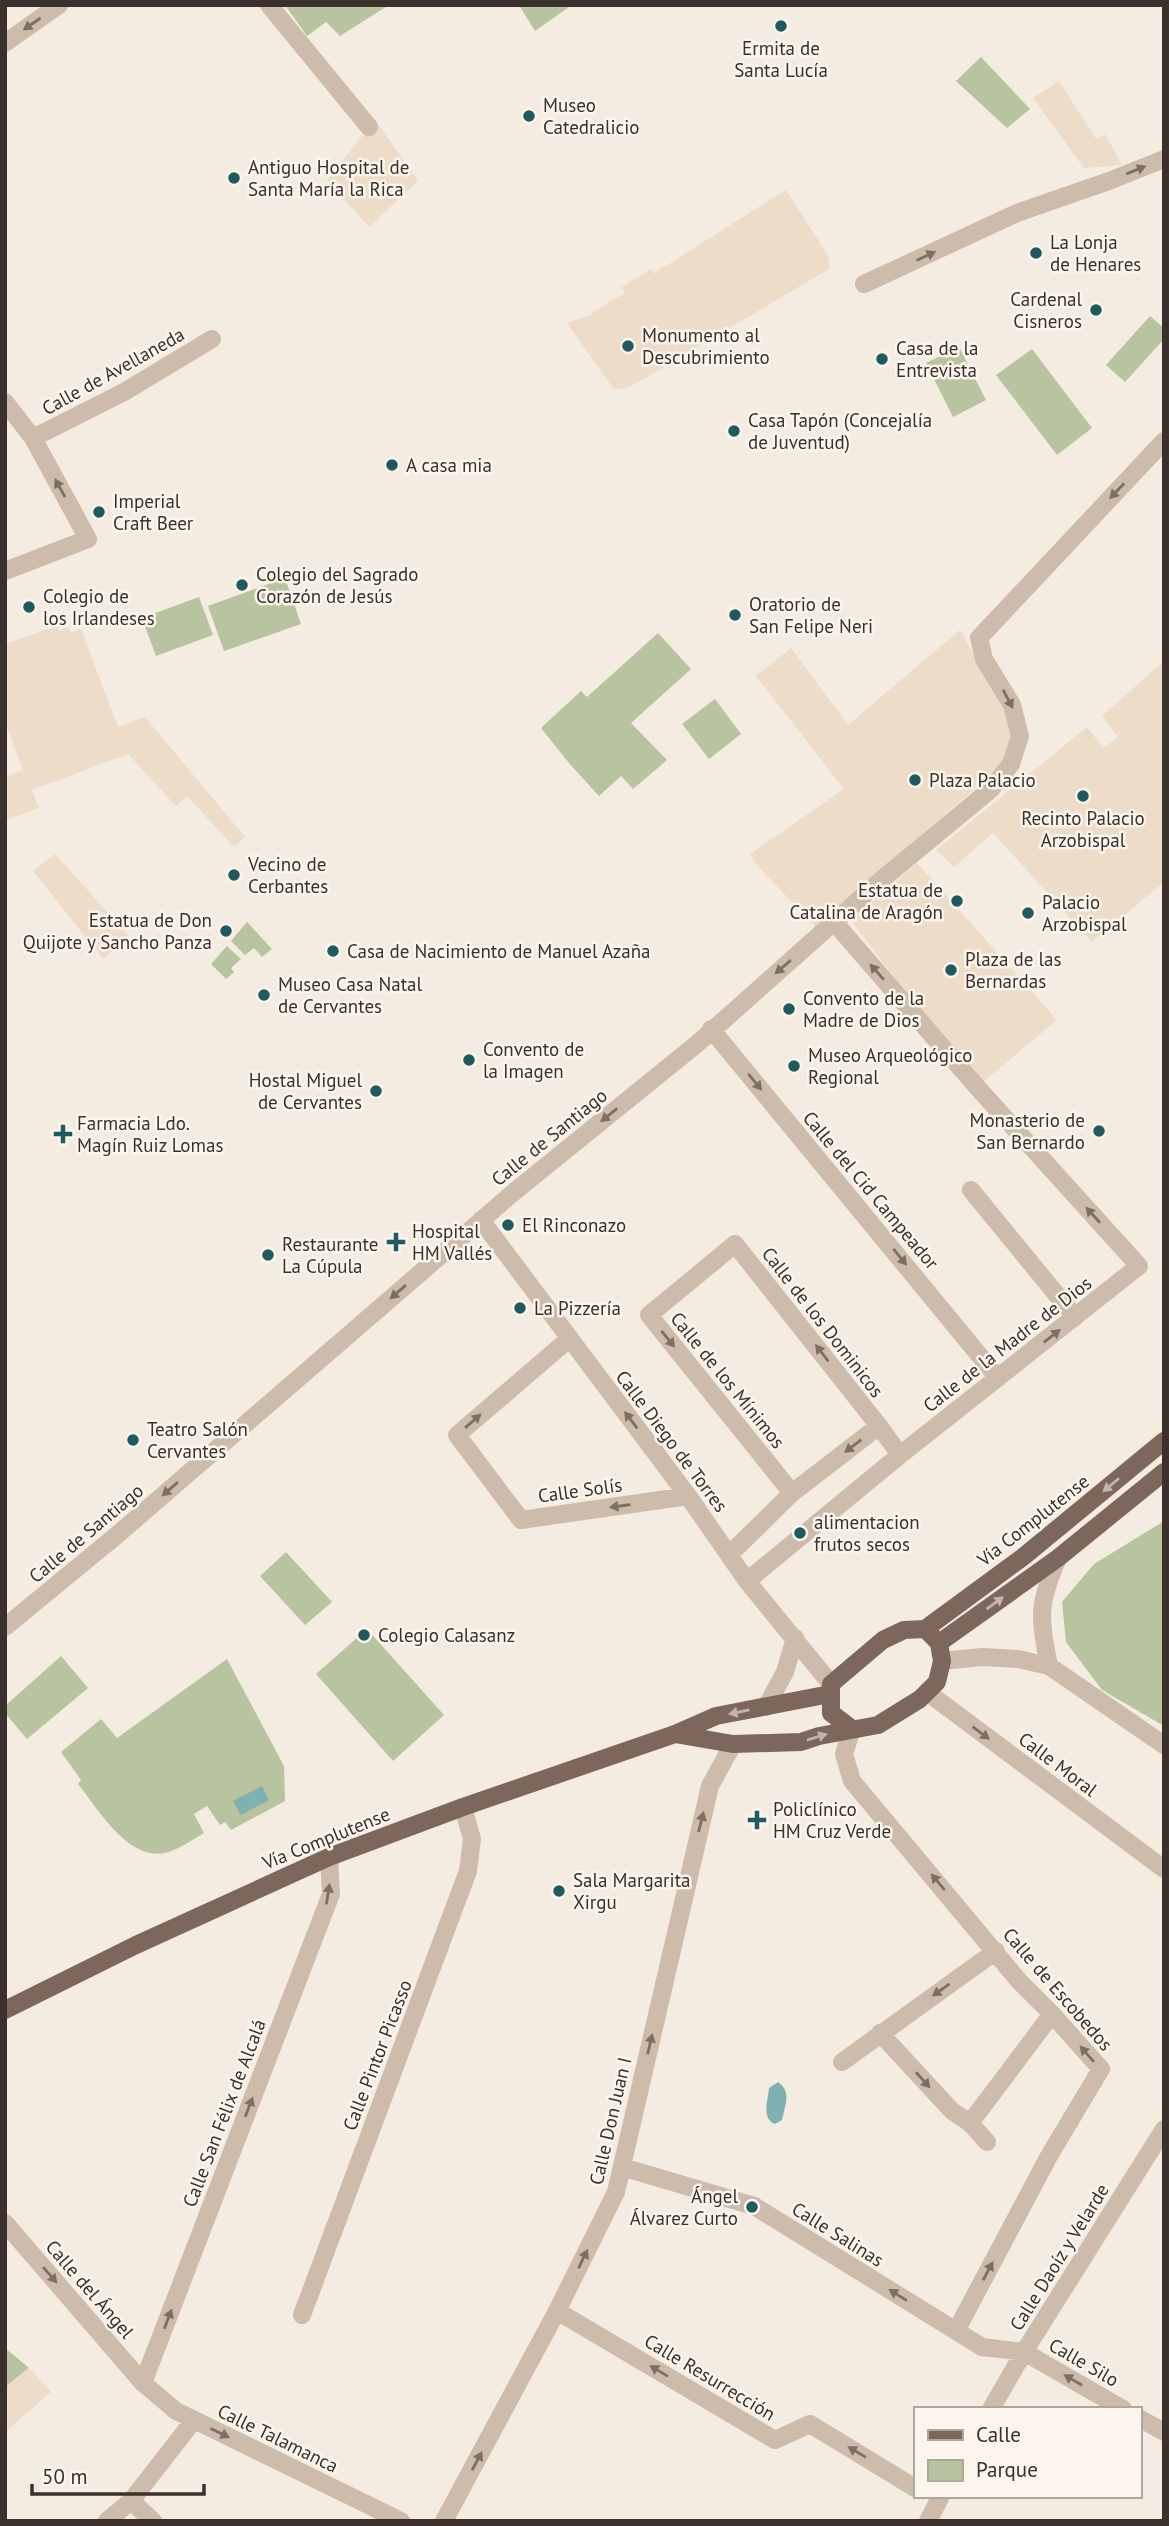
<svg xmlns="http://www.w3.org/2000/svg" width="1169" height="2526" viewBox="0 0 1169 2526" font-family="'PT Sans',sans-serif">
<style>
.green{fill:#b8c4a0}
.plaza{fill:#ecdcc8}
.water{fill:#7fb0b2}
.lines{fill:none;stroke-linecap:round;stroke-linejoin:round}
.minor{stroke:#cdbbac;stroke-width:18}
.primary{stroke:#7d675c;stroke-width:18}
.oneway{fill:#7d6f65}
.oneway2{fill:#c2b5ac}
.poi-dot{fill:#1f5a5e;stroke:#fbf5ee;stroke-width:2.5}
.labels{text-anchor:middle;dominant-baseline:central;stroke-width:5;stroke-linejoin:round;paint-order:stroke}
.poi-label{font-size:19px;fill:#3b302b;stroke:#fbf5ee;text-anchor:start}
.street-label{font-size:19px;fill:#3b302b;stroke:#fbf5ee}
</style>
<rect width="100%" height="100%" fill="#f4ebe1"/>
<!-- green -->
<path class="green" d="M 285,5 L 389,5 L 340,36 L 326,22 L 307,36 Z
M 519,5 L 572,5 L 535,31 Z
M 981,57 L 1030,109 L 1007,128 L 956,81 Z
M 1150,316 L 1164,328 L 1164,339 L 1125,382 L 1106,365 Z
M 959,347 L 986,400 L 953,417 L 926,363 Z
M 1032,349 L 1092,428 L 1057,455 L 996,375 Z
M 285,578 L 301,624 L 224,651 L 208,606 Z
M 199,597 L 213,635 L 156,656 L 142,618 Z
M 658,633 L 691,669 L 631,723 L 667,760 L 633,789 L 621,776 L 599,796 L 569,763 L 541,728 L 581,691 L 587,697 Z
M 715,699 L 741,734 L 709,759 L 682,724 Z
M 247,922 L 272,949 L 262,957 L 254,948 L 245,955 L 231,941 Z
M 227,946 L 241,959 L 231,968 L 234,972 L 226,979 L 211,964 Z
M 1164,1521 L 1164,1726 L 1102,1690 L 1066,1642 L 1062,1602 L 1094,1564 Z
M 286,1552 L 332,1602 L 305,1625 L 260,1576 Z
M 367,1629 L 444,1715 L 393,1761 L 316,1674 Z
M 61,1656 L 88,1688 L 27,1739 L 5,1713 L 5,1706 Z
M 227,1659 L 284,1766 L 285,1801 L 231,1830 L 225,1822 L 220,1825 L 207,1806 L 194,1814 L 204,1833 C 192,1840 178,1850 165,1853 C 127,1860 99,1810 78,1784 L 81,1780 L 61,1752 L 101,1719 L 117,1738 Z
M 5,2348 L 29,2368 L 5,2387 Z"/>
<!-- plaza -->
<path class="plaza" d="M 1059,81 L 1096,139 L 1105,134 L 1122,165 L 1084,168 L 1033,98 Z
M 375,120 L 418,181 L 369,227 L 327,180 Z
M 786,190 L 829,257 L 829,269 L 635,384 L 624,389 L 613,388 L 567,323 L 592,315 L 591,313 L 625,293 L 622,287 L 651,269 L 655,274 L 658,270 L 678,259 L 678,258 Z
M 57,626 L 59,631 L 68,627 L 71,633 L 81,629 L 118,727 L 145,717 L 245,837 L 234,847 L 187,796 L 176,806 L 128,754 L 32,790 L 39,808 L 6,820 L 5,777 L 23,770 L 5,721 L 5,644 Z
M 960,630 L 1003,706 L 1012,733 L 1005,758 L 996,770 L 816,927 L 754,862 L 750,854 L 844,789 L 756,676 L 791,648 L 848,725 Z
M 1164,661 L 1164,882 L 1092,942 L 993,833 L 954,867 L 936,850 L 1087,727 L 1103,748 L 1118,737 L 1102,716 Z
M 55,854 L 129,936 L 103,959 L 33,871 Z
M 917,863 L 1057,1020 L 977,1087 L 851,920 Z
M 29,2368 L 51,2392 L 5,2432 L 5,2387 Z"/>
<!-- water -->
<path class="water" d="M 262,1786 L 269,1800 L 241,1815 L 233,1801 Z
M 778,2082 C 792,2092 785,2105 782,2120 L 775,2124 C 761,2118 768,2100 769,2088 Z"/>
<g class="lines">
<!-- minor -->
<path class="minor" d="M 269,5 L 369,127
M 5,43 L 59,5
M 864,284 L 1017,213 L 1109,181 L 1164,159
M 5,402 L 33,438 L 88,539 L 5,571
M 33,438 L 124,392 L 212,339
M 711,1029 L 998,1378
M 971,1190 L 1075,1317
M 481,1220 L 688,1496 L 747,1581 L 831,1684
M 569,1339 L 457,1435 L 521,1520 L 688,1496
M 792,1493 L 649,1315 L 735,1244 L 879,1426
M 730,1554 L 792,1493 L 879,1426 L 900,1455
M 747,1581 L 900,1455 L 1139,1266 L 977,1087 L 834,922
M 5,1627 L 117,1535 L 514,1192 L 698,1043 L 880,881 L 990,790 L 1011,764 L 1020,736 L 1012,705 L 984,659 L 979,638 L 1164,441
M 942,1661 L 982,1657 L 1018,1659 L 1049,1666 L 1164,1745
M 1049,1666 C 1039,1616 1038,1604 1058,1558
M 927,1692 L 1164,1869
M 766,1707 L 785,1672 L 795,1638
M 852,1729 L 844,1754 L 852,1781 L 1019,1981 L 1052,2014 L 1101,2069 L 1049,2156 L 956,2331
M 880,2033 L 952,2111 L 970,2123 L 987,2142
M 842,2062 L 996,1951
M 970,2123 L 1052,2014
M 622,2167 L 754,2206 L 982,2347 L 1024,2352 L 1123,2409
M 5,2223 L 143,2383 L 176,2411 L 401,2521
M 557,2311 L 775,2440 L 810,2424 L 915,2488
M 302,2315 L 468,1871 L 472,1839 L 463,1807
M 143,2383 L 331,1894 L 329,1857
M 991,2409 L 1024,2352 L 1164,2129
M 1139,2418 L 1164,2432
M 131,2501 L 194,2420
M 107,2521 L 131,2501 L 153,2521
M 444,2521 L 557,2311 L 616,2192 L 710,1786 L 733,1744
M 928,2521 L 941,2496"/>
<!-- primary -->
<path class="primary" d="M 925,1629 L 1023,1557 L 1164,1441
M 939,1643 L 1058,1558 L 1164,1472
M 675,1734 L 733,1744 L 801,1742 L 819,1736 L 878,1725 L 920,1699 L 937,1682 L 942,1661 L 939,1643 L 925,1629 L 904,1630 L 883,1640 L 831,1684 L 831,1713 L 852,1729
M 5,2010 L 136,1945 L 329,1857 L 463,1807 L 675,1734 L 716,1716 L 830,1694"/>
</g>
<!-- one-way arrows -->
<defs><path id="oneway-solid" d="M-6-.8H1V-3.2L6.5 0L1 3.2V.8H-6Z" transform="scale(1.75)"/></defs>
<g class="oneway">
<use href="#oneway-solid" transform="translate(32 24) rotate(145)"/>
<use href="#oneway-solid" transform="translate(1136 170) rotate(-22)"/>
<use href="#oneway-solid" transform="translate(926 256) rotate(-25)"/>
<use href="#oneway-solid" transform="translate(60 488) rotate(-119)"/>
<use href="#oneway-solid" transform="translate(1117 491) rotate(133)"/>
<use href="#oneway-solid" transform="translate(1008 699) rotate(62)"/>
<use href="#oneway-solid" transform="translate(783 967) rotate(139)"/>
<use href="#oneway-solid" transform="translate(877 972) rotate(-131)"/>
<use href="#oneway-solid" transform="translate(755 1082) rotate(50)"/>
<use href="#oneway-solid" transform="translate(609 1115) rotate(141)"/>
<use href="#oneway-solid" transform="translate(1093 1215) rotate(-132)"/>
<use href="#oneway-solid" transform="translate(900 1257) rotate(51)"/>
<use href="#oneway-solid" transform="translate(398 1292) rotate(139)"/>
<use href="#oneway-solid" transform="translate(1052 1336) rotate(-38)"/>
<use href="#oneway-solid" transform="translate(668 1339) rotate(51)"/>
<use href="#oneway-solid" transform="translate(822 1353) rotate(-128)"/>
<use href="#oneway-solid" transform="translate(631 1420) rotate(-127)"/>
<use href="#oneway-solid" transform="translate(473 1421) rotate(-41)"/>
<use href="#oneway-solid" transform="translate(853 1446) rotate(142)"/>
<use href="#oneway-solid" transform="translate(170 1489) rotate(139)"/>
<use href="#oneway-solid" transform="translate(620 1506) rotate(172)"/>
<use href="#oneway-solid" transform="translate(981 1733) rotate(37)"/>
<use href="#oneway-solid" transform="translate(701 1822) rotate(-76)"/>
<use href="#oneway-solid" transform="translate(938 1882) rotate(-130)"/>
<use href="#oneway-solid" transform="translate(328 1894) rotate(-81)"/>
<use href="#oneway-solid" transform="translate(941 1990) rotate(145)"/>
<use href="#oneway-solid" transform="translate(650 2044) rotate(-77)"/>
<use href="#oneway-solid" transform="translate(1087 2054) rotate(-131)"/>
<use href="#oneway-solid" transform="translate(923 2080) rotate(48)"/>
<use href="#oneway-solid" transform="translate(249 2107) rotate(-69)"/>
<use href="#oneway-solid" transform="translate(583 2259) rotate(-64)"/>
<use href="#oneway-solid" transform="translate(988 2271) rotate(-62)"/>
<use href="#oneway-solid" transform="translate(50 2275) rotate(49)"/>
<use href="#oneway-solid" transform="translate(898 2295) rotate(-148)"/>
<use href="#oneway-solid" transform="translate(168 2319) rotate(-69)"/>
<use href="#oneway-solid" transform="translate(659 2371) rotate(-149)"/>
<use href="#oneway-solid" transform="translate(1073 2380) rotate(-150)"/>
<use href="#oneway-solid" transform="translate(220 2433) rotate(26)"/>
<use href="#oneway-solid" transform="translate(857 2452) rotate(-149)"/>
<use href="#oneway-solid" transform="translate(477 2461) rotate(-62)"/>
</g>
<g class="oneway2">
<use href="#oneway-solid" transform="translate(1111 1485) rotate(140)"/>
<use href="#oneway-solid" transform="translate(995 1603) rotate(-36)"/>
<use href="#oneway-solid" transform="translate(739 1712) rotate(169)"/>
<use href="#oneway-solid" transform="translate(817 1737) rotate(-17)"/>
</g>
<!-- markers -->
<g class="poi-dot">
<circle cx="781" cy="26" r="7"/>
<circle cx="529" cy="116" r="7"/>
<circle cx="234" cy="178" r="7"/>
<circle cx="1036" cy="253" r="7"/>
<circle cx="1096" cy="310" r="7"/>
<circle cx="628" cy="346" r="7"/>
<circle cx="882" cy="359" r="7"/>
<circle cx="734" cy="431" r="7"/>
<circle cx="392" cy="465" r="7"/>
<circle cx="99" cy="512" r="7"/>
<circle cx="242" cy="585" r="7"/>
<circle cx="29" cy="607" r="7"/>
<circle cx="735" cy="615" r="7"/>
<circle cx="915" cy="780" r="7"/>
<circle cx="1083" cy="796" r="7"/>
<circle cx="234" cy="875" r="7"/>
<circle cx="957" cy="901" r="7"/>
<circle cx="1028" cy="913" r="7"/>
<circle cx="226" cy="931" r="7"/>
<circle cx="333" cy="951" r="7"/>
<circle cx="951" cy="970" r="7"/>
<circle cx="264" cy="995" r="7"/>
<circle cx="789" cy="1009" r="7"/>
<circle cx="469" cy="1060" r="7"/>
<circle cx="794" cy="1066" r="7"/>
<circle cx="376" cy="1091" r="7"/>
<circle cx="1099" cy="1131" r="7"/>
<path d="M59.5 1123.5h7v7h7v7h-7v7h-7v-7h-7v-7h7z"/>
<circle cx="508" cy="1225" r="7"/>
<path d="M392.5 1231.5h7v7h7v7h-7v7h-7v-7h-7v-7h7z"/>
<circle cx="268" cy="1255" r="7"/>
<circle cx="520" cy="1308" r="7"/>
<circle cx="133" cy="1440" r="7"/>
<circle cx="800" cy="1533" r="7"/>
<circle cx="364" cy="1635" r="7"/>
<path d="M753.5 1809.5h7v7h7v7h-7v7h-7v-7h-7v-7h7z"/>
<circle cx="559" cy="1891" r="7"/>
<circle cx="752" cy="2207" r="7"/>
</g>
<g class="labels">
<!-- poi labels -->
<g class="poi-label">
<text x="781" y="48" text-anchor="middle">Ermita de<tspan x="781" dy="22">Santa Lucía</tspan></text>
<text x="543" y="105">Museo<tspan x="543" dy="22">Catedralicio</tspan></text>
<text x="248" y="167">Antiguo Hospital de<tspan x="248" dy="22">Santa María la Rica</tspan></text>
<text x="1050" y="242">La Lonja<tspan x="1050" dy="22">de Henares</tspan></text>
<text x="1082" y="299" text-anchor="end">Cardenal<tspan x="1082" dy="22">Cisneros</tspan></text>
<text x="642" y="335">Monumento al<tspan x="642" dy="22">Descubrimiento</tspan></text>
<text x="896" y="348">Casa de la<tspan x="896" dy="22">Entrevista</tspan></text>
<text x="748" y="420">Casa Tapón (Concejalía<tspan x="748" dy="22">de Juventud)</tspan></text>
<text x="406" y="465">A casa mia</text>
<text x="113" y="501">Imperial<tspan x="113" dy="22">Craft Beer</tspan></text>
<text x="256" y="574">Colegio del Sagrado<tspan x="256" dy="22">Corazón de Jesús</tspan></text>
<text x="43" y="596">Colegio de<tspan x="43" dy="22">los Irlandeses</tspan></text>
<text x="749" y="604">Oratorio de<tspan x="749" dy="22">San Felipe Neri</tspan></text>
<text x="929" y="780">Plaza Palacio</text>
<text x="1083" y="818" text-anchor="middle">Recinto Palacio<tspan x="1083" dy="22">Arzobispal</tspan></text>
<text x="248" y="864">Vecino de<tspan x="248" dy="22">Cerbantes</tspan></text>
<text x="943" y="890" text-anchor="end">Estatua de<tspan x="943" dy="22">Catalina de Aragón</tspan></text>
<text x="1042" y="902">Palacio<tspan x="1042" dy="22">Arzobispal</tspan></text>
<text x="212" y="920" text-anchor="end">Estatua de Don<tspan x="212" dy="22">Quijote y Sancho Panza</tspan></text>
<text x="347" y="951">Casa de Nacimiento de Manuel Azaña</text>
<text x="965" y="959">Plaza de las<tspan x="965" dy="22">Bernardas</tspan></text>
<text x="278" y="984">Museo Casa Natal<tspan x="278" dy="22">de Cervantes</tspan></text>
<text x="803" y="998">Convento de la<tspan x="803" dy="22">Madre de Dios</tspan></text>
<text x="483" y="1049">Convento de<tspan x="483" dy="22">la Imagen</tspan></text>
<text x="808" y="1055">Museo Arqueológico<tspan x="808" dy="22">Regional</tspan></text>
<text x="362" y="1080" text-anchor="end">Hostal Miguel<tspan x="362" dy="22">de Cervantes</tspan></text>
<text x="1085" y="1120" text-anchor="end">Monasterio de<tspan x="1085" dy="22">San Bernardo</tspan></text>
<text x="77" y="1123">Farmacia Ldo.<tspan x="77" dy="22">Magín Ruiz Lomas</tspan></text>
<text x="522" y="1225">El Rinconazo</text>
<text x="412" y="1231">Hospital<tspan x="412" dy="22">HM Vallés</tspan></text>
<text x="282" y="1244">Restaurante<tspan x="282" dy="22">La Cúpula</tspan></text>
<text x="534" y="1308">La Pizzería</text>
<text x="147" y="1429">Teatro Salón<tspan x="147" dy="22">Cervantes</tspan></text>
<text x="814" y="1522">alimentacion<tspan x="814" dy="22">frutos secos</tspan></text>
<text x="378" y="1635">Colegio Calasanz</text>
<text x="773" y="1809">Policlínico<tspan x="773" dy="22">HM Cruz Verde</tspan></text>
<text x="573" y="1880">Sala Margarita<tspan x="573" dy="22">Xirgu</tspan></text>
<text x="738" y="2196" text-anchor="end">Ángel<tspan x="738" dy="22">Álvarez Curto</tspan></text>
</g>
<!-- street labels -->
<g class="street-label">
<text transform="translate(113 371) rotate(-29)">Calle de Avellaneda</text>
<text transform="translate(549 1137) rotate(-39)">Calle de Santiago</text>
<text transform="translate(871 1190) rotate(50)">Calle del Cid Campeador</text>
<text transform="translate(823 1322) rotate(52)">Calle de los Dominicos</text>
<text transform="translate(1007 1344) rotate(-38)">Calle de la Madre de Dios</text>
<text transform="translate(728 1380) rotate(51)">Calle de los Mínimos</text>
<text transform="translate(672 1441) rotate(53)">Calle Diego de Torres</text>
<text transform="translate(580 1490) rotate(-8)">Calle Solís</text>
<text transform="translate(1033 1520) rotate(-38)">Vía Complutense</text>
<text transform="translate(86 1533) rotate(-40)">Calle de Santiago</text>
<text transform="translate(1058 1764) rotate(37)">Calle Moral</text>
<text transform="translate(326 1838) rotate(-22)">Vía Complutense</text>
<text transform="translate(1058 1989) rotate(49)">Calle de Escobedos</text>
<text transform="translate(377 2055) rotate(-69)">Calle Pintor Picasso</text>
<text transform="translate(224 2113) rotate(-69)">Calle San Félix de Alcalá</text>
<text transform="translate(610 2121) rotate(-77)">Calle Don Juan I</text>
<text transform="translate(838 2234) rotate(32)">Calle Salinas</text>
<text transform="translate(1059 2257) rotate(-58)">Calle Daoíz y Velarde</text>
<text transform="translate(90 2289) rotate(49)">Calle del Ángel</text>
<text transform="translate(1084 2362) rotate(30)">Calle Silo</text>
<text transform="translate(710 2377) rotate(31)">Calle Resurrección</text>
<text transform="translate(278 2438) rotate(26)">Calle Talamanca</text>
</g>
</g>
<!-- border -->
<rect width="1169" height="2526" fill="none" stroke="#3b302b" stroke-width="14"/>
<!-- legend -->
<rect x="914" y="2407" width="228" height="91" fill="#fbf5ee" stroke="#aea6a0" stroke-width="2"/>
<rect x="928" y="2430" width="35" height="10" fill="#7d675c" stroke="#aea6a0" stroke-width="2"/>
<text x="976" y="2442" font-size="21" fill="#3b302b">Calle</text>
<rect x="928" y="2460" width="35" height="21" fill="#b8c4a0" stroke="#aea6a0" stroke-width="2"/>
<text x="976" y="2477" font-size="21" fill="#3b302b">Parque</text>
<!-- scale -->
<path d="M32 2484v10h172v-10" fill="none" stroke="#3b302b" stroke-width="3.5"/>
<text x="42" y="2484" font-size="21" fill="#3b302b" stroke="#fbf5ee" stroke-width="5" paint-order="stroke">50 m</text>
</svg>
